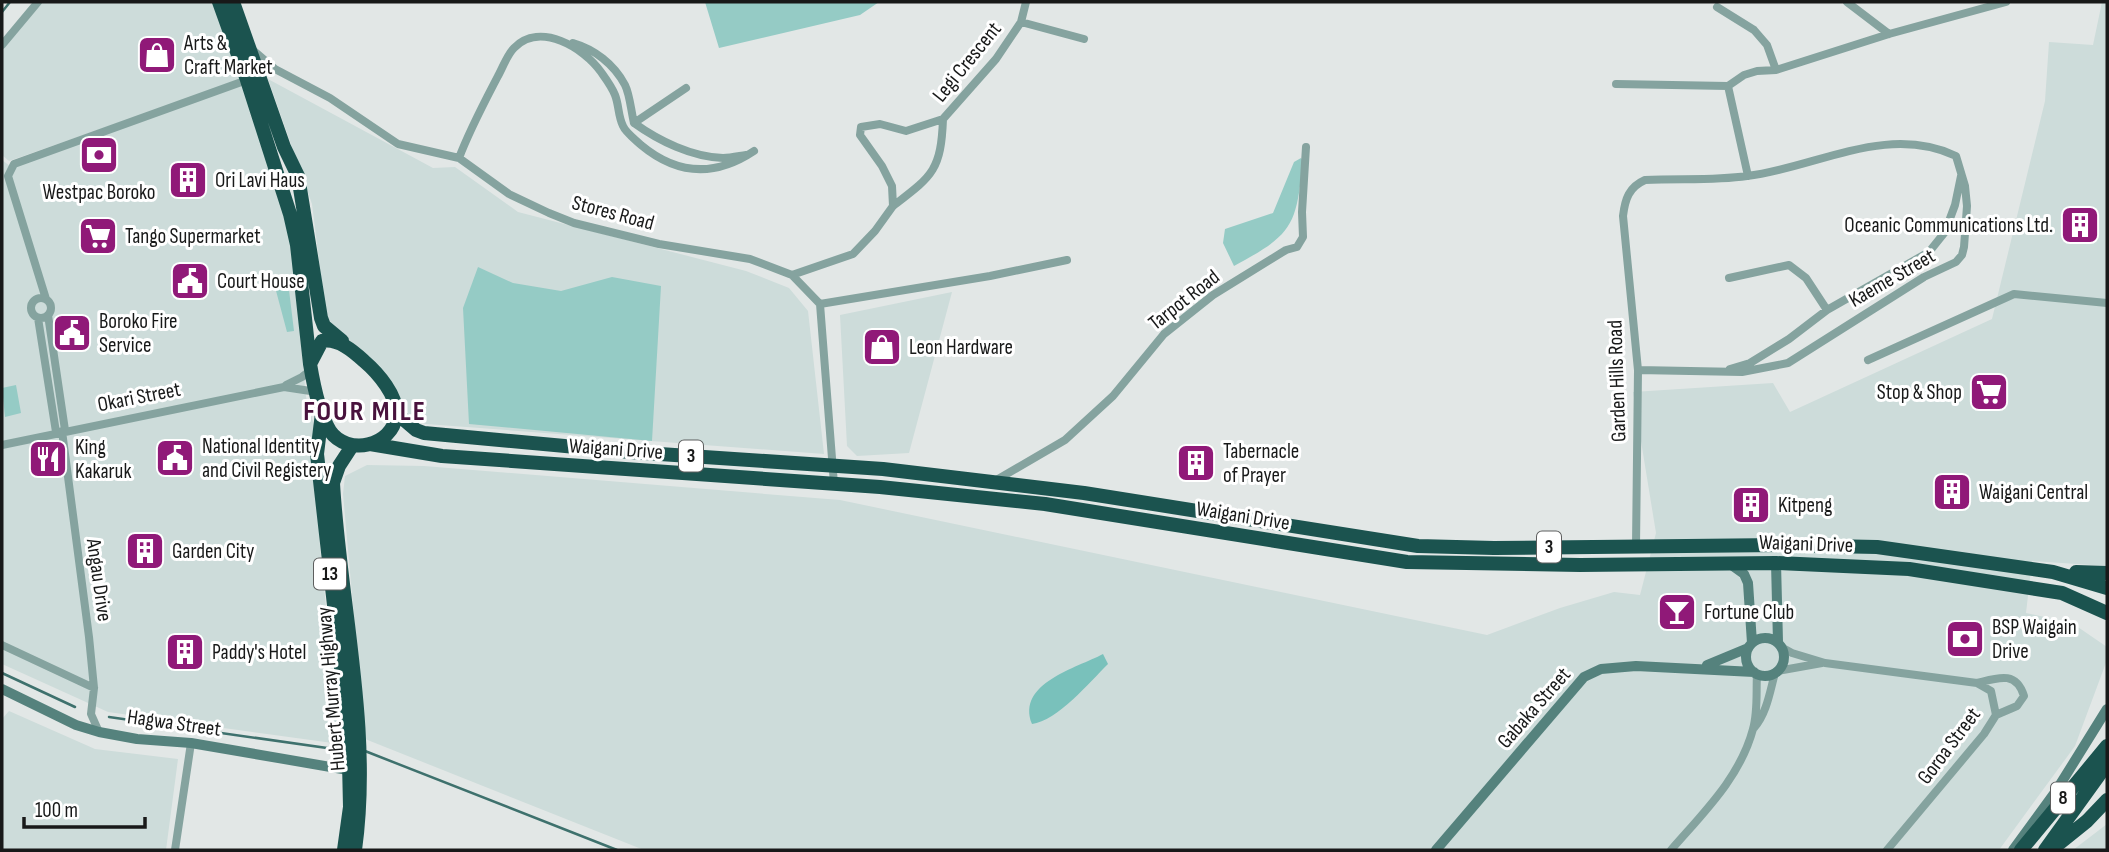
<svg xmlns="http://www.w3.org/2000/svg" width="2109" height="852" viewBox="0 0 2109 852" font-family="'Sofia Sans Condensed',sans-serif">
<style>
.built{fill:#cddcda}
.green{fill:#95cbc5}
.forest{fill:#79c1bb}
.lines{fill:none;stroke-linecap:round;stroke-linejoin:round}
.stream{stroke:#3e716d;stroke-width:2.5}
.street{stroke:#85a39f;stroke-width:8}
.secondary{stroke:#55827d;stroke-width:10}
.highway{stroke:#1b534f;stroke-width:14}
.labels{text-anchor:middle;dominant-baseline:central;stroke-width:6;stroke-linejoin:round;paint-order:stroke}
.shield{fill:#fff;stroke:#5d5e5e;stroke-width:2}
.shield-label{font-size:19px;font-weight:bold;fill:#181919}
.poi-label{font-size:21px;fill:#181919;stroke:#fff;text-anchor:start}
.street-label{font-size:21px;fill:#181919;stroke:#fff}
.district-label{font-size:28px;font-weight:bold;letter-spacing:2px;fill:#49123d;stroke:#fff}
</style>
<rect width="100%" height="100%" fill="#e2e7e6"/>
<!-- built -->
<path class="built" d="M 43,2 L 213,2 L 241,80 L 9,161 L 2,155 L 2,49 Z
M 2102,2 L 2107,2 L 2107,566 L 2032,561 L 2026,613 L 2072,623 L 2107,647 L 2107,660 L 2075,746 L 1999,850 L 644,850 L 365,739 L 343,494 L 345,476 L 367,465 L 424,466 L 840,500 L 1487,635 L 1560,608 L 1614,592 L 1640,595 L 1656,533 L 1633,392 L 1773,383 L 1790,412 L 1992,319 L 2045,101 L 2049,42 L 2093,45 Z
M 268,79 L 433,168 L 455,167 L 518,212 L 746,271 L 789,288 L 808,311 L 824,454 L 426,424 L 411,419 L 392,383 L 353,343 L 327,325 L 312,204 Z
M 248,83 L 291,239 L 306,397 L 315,429 L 320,548 L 340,744 L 108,712 L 2,664 L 2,160 L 10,166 Z
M 952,292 L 909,453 L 857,456 L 847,446 L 840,315 Z
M 9,711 L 95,749 L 178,759 L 166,850 L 2,850 L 2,719 Z
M 2107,824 L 2107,850 L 2073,850 Z"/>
<!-- green -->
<path class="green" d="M 705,2 L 879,2 L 860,15 L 719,48 Z
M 1301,158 L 1303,161 C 1296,227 1293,234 1234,266 L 1223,243 L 1225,229 L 1273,213 L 1294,162 Z
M 478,267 L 513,283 L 561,291 L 612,277 L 661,286 L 652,441 L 469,424 L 463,308 Z
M 288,282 L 294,331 L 287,332 L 275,287 Z
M 16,385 L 21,413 L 5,417 L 2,388 Z"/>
<!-- forest -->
<path class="forest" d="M 1103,654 L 1108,664 C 1090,682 1057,721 1032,724 C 1016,683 1077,668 1103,654 Z"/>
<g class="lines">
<!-- stream -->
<path class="stream" d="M 2,12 L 10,2
M 2,673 L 75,707
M 109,717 L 341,750
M 365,751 L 617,850"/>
<!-- street -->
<path class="street" d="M 1847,2 L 1889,34
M 1717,7 L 1754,30 L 1767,45 L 1776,70
M 1021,22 L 1084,39
M 573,43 C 594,49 614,64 625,85 C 630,95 631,111 634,123 C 659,141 692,157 723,158 C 731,158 739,156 746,155
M 2,45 L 38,2
M 254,51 L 275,69 L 330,98 L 398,144 L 459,158 L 509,194 L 549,213 L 574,223 L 659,244 L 750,259 L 792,275 L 820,304 L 834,484
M 1616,84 L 1728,86 L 1744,75 L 1757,71 L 1776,70 L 1889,34 L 2006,2
M 1728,86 L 1748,176
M 634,123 L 686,88
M 459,158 C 470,129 484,103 498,76 C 503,67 507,55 514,48 C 540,21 584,48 601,72 C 606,79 612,87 615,95 C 619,105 618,116 623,126 C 626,133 636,140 641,145 C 677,175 715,177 754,151
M 893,206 C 932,176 941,171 943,119
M 792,275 L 853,254 L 875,231 L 893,206 L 892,186 L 882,166 L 860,135 L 861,127 L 880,124 L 906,131 L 943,119 L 996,59 L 1021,22 L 1026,2
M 1729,278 L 1789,265 L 1806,278 L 1827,310
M31 308a10 10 0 1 1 20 0a10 10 0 1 1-20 0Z
M 46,299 L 8,176 L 14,164 L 247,80
M 820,304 L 990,276 L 1067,260
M 48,315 L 65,430
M 38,318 L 56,432
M 1868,360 L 2014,294 L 2107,303
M 1730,369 L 1750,363 L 1789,339 L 1827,310 L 1929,252 L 1945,232 L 1955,205 L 1961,176
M 286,385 L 302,377 L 311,370
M 62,431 L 89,637 L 94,688 L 91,714 L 99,732
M 2,445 L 284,387 L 317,392
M 993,482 L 1065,440 L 1113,396 L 1164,334 L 1213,295 L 1286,250 L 1297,247 L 1303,237 L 1302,212 L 1306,147
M 1636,546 L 1638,370 L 1623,216 C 1625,199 1629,187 1645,180 C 1679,178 1713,181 1747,176 C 1816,168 1886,123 1956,156 L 1965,186 L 1967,206 L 1964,247 L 1962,255 L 1956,262 L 1924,277 L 1788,363 L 1742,372 L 1638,370
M 2,645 L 94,688
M 1781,647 L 1792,653 L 1825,663 L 1977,683 L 1991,691 L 1996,715 L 1984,734 L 1887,850
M 1777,671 L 1822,663
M 1977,683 C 1997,678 2016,670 2024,696 L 2017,706 L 1996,715
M 1754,728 C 1767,713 1770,691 1775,673
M 175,850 L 191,743
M 1671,850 C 1703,813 1740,778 1753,729 C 1758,712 1756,692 1757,674"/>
<!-- secondary -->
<path class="secondary" d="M 1776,563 L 1778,642
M 1730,564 L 1744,574 L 1748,583 L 1752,643
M1746 657a19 19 0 1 1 38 0a19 19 0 1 1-38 0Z
M 1707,665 L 1748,648
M 2,689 L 76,725 L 99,732 L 137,739 L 191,743 L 348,770
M 1436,850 L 1584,677 L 1601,669 L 1636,666 L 1754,672
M 2013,850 L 2056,791 L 2107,709"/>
<!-- highway -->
<path class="highway" d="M 219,2 L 247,80 L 290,214 L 297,245 L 310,364 C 313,382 320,415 330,431 C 347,456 393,447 396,415 C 398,396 378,373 364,361 C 353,351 338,338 322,341 L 310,364
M 233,2 L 284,147 L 298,176 L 321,318 L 324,326 L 342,341
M 322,413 L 317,454 L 344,694 L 349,762 L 350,807 L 344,850
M 396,413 L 416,430 L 424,433 L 630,452 L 883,469 L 1084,493 L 1418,546 L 1494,548 L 1779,545 L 1877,547 L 2053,572 L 2107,588
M 370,444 L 442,456 L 880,487 L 1045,504 L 1407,562 L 1580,565 L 1776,563 L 1909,569 L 2062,593 L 2107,613
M 352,446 L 339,466 L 333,483 C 340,605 372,728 355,850
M 2076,572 L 2107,573
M 2021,850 L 2107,746
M 2045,850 L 2107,764
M 2051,850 L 2087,821 L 2107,800"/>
</g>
<!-- icons -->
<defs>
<g id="shop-square" transform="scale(2.0125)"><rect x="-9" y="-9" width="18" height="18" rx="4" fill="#901978" stroke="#fff"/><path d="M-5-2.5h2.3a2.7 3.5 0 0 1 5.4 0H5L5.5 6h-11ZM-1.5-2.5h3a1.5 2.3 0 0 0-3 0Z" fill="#fff"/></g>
<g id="bank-square" transform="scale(2.0125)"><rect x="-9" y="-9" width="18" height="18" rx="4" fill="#901978" stroke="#fff"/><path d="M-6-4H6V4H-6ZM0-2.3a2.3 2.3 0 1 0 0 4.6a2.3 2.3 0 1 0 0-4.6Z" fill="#fff"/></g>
<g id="building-square" transform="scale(2.0125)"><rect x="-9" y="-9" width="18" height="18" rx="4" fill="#901978" stroke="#fff"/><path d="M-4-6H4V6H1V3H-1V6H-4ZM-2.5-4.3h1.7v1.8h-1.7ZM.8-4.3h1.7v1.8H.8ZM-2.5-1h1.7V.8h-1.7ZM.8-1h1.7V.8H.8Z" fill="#fff"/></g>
<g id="supermarket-square" transform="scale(2.0125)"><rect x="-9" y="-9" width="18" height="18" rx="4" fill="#901978" stroke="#fff"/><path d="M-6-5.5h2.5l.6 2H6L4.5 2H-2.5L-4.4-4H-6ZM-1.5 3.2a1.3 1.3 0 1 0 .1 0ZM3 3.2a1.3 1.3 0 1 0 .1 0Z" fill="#fff"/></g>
<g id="civic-square" transform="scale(2.0125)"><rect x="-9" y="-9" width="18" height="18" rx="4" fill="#901978" stroke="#fff"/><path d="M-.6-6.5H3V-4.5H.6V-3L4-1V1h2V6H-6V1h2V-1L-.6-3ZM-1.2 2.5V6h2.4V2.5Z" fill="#fff"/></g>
<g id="restaurant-square" transform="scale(2.0125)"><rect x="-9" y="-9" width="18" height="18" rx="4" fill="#901978" stroke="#fff"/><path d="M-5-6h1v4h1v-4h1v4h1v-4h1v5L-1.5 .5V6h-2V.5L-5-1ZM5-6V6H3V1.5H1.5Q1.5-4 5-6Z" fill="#fff"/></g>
<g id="bar-square" transform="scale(2.0125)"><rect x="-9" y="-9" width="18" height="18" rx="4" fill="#901978" stroke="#fff"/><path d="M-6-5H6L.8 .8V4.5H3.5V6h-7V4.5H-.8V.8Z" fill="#fff"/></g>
</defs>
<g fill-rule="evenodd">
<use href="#shop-square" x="157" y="55"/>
<use href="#bank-square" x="99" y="155"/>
<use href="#building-square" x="188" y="180"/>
<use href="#building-square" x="2080" y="225"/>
<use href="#supermarket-square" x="98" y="236"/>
<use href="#civic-square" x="190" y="281"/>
<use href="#civic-square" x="72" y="333"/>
<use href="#shop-square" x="882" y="347"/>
<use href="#supermarket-square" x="1989" y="392"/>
<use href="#civic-square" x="175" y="458"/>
<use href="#restaurant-square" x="48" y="459"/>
<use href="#building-square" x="1196" y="463"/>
<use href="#building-square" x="1952" y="492"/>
<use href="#building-square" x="1751" y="505"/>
<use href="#building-square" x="145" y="551"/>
<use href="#bar-square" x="1677" y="612"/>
<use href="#bank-square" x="1965" y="639"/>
<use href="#building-square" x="185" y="652"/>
</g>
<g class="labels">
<!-- shield labels -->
<g class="shield">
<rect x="679" y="440.5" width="24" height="31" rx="5"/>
<rect x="1537" y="531.5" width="24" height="31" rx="5"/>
<rect x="314" y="558.5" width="32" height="31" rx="5"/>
<rect x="2051" y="782.5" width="24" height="31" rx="5"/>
</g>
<g class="shield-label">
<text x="691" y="456">3</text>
<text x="1549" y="547">3</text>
<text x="330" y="574">13</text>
<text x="2063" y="798">8</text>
</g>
<!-- poi labels -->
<g class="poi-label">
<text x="184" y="43">Arts &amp;<tspan x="184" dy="24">Craft Market</tspan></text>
<text x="215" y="180">Ori Lavi Haus</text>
<text x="99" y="192" text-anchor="middle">Westpac Boroko</text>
<text x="2053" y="225" text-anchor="end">Oceanic Communications Ltd.</text>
<text x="125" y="236">Tango Supermarket</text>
<text x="217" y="281">Court House</text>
<text x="99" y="321">Boroko Fire<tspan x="99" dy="24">Service</tspan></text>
<text x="909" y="347">Leon Hardware</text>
<text x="1962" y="392" text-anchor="end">Stop &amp; Shop</text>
<text x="202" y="446">National Identity<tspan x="202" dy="24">and Civil Registery</tspan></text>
<text x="75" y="447">King<tspan x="75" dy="24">Kakaruk</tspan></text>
<text x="1223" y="451">Tabernacle<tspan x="1223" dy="24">of Prayer</tspan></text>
<text x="1979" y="492">Waigani Central</text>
<text x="1778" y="505">Kitpeng</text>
<text x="172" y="551">Garden City</text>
<text x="1704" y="612">Fortune Club</text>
<text x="1992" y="627">BSP Waigain<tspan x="1992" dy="24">Drive</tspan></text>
<text x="212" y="652">Paddy's Hotel</text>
</g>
<!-- street labels -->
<g class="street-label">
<text transform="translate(967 62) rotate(-51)">Legi Crescent</text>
<text transform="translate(613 213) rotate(15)">Stores Road</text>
<text transform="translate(1892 278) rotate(-30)">Kaeme Street</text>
<text transform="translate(1184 300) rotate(-38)">Tarpot Road</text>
<text transform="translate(1617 381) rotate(-92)">Garden Hills Road</text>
<text transform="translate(139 397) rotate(-11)">Okari Street</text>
<text transform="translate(616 449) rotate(4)">Waigani Drive</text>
<text transform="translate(1243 516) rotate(9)">Waigani Drive</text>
<text transform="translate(1806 544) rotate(2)">Waigani Drive</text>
<text transform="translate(99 580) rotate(82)">Angau Drive</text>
<text transform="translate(331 689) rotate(-95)">Hubert Murray Highway</text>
<text transform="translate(1534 708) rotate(-49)">Gabaka Street</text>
<text transform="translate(174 723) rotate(8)">Hagwa Street</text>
<text transform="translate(1949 746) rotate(-53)">Goroa Street</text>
</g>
<!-- district labels -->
<g class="district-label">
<text x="365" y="411">FOUR MILE</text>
</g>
</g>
<!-- border -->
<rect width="2109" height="852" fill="none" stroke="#181919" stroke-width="7"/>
<!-- scale -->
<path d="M24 817v10h121v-10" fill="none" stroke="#181919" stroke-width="3.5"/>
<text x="35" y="817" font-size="21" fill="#181919" stroke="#ffffff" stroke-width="5" paint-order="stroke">100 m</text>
</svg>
